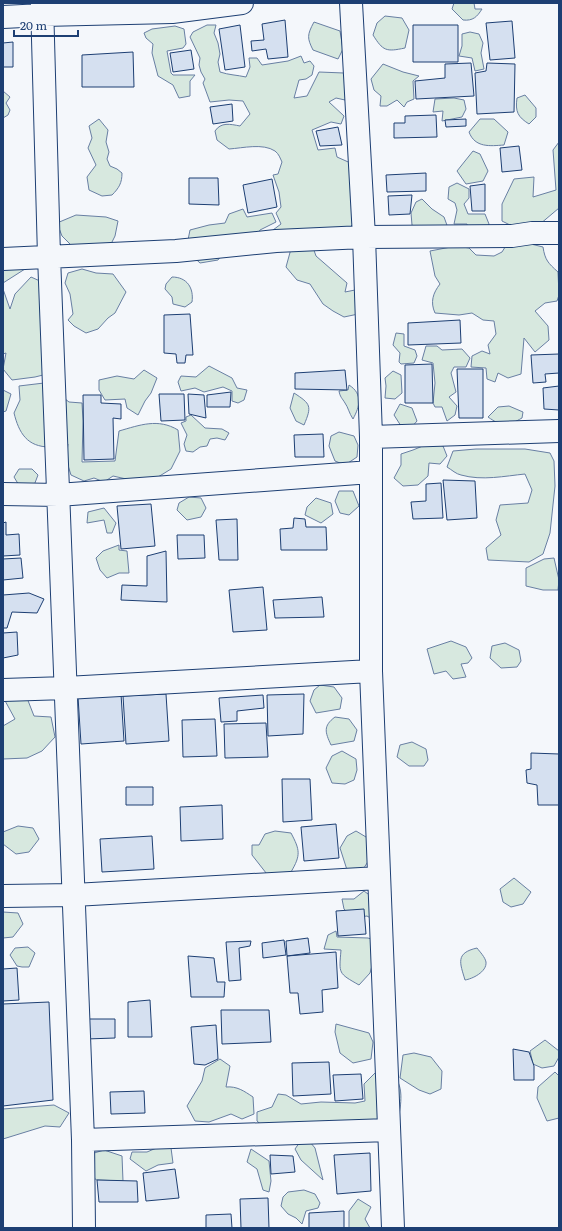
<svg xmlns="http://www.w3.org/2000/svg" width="562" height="1231" viewBox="0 0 562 1231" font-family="Literata,serif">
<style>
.green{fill:#d7e8df;stroke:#687fa3}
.building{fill:#d5e0f0;stroke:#1d3f73}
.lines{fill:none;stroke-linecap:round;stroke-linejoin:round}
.minor-casing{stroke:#1d3f73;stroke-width:24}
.minor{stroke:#f4f7fb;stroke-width:22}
</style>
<rect width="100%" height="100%" fill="#f4f7fb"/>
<!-- green -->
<path class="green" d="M 454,3 L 474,3 L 475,9 L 482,9 C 477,17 473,21 463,20 L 452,9 Z
M 385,16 L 402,18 L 409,30 L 405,48 C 386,52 383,51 373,35 L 377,23 Z
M 314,22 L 340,31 L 343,49 L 338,59 L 313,50 C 307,38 307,35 314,22 Z
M 207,25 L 216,25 L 214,33 L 218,43 L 220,54 L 218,62 L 220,72 C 229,75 237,75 246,77 L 250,67 L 249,58 L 257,58 L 262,65 L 288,61 L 301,56 L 304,63 L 310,61 L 314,66 L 312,75 L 306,79 L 299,80 L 294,98 L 307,96 L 319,72 L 344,73 L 350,93 L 345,100 L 336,98 L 329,102 L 344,116 L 341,124 L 331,122 L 312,130 L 318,150 L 335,148 L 337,157 L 355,165 L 353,224 L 342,235 L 310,239 L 316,256 L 347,283 L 345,292 L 355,290 L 363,313 L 344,317 L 333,311 L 323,304 L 310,284 L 297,280 L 286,267 L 294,238 L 284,236 L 273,230 L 281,224 L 276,213 L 281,207 L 279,192 L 273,175 L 278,174 L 282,162 C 280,158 279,154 275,151 C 263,143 243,148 229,149 L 217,140 L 215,131 C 221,122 230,124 240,126 L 250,114 L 243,101 L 229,100 L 210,102 L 203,83 L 205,79 L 201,72 L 199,65 L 200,58 L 190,37 L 193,32 Z
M 175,26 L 184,29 L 186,44 L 183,48 L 167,51 L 171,73 L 173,75 L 195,75 L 190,81 L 190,96 L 179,98 L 173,85 L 158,76 L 152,53 L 153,44 L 146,38 L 144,33 L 152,29 Z
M 470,32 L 479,34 L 483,43 L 481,53 L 484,69 L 475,71 L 472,58 L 459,56 L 462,46 L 462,34 Z
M 383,64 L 403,72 L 419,76 L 413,81 L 414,99 L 407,102 L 404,107 L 397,100 L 387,106 L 380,106 L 381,96 L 374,90 L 371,79 Z
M 3,91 L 10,97 L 6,103 L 10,110 L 8,115 L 3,118 Z
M 525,95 L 536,108 L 536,117 L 529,124 C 518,117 515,112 517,98 Z
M 454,98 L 464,100 L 466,109 L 462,117 L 442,121 L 443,111 L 433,112 L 435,99 Z
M 99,119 L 108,130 L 106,142 L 109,152 L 107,159 L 110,166 L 117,169 L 122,173 C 122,183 119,188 112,195 L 102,196 L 89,190 L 87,177 L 96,165 L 88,148 L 92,138 L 89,126 Z
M 480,119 L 494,119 L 508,132 L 504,145 C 490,146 475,148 469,132 Z
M 559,142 L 559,208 L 533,230 L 518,229 L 502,221 L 502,204 L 514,179 L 534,177 L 533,197 L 556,190 L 553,150 Z
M 473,151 L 480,154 L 488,171 L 483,181 L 466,184 L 457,171 Z
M 457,183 L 469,189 L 469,198 L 464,204 L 468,214 L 485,214 L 489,224 L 484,241 L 469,237 L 467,224 L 454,224 L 457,210 L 455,203 L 448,199 L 449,187 Z
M 422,199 L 432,209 L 444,217 L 448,228 L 419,230 L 412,225 L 411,213 L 416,202 Z
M 243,209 L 247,217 L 272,213 L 276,222 L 260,230 L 247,251 L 231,243 L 218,260 L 200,263 L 186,250 L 190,230 L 209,225 L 225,223 L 229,214 Z
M 76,215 L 106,217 L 118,221 L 115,236 L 109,248 L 73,247 L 62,236 L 57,223 Z
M 507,244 L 531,244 L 543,247 C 545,260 548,263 558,272 L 559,295 L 557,301 L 545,303 L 535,311 L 548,326 L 549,340 L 535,352 L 524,338 L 521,374 L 508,378 L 498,373 L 495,382 L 487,379 L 486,368 L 471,367 L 472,356 L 482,351 L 490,354 L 488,345 L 496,334 L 494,321 L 483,320 L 472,313 L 459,315 L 435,313 C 430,302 433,293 440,284 L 435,276 L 430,251 L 456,246 L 469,248 L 476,255 L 494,256 L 502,252 Z
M 3,261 L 25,269 L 3,283 Z
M 82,269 L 96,273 L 113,274 L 126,292 L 115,313 L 108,318 L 98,329 L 86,333 L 74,326 L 68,320 L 73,314 L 70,294 L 65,283 L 68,273 Z
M 31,277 L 60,290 L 43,375 L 35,377 L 12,380 L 3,369 L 6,353 L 3,354 L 3,289 L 10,309 L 15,294 Z
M 172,277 C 187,277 194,288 192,302 L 185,307 L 173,304 L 172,297 L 165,289 L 166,284 Z
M 396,333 L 404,334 L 404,346 L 415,350 L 417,356 L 414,363 L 401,364 L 399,362 L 400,353 L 393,345 Z
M 426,346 L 437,346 L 442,350 L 462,349 L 470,358 L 466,367 L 454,367 L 451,373 L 456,392 L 449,397 L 457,406 L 455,415 L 447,421 L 442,407 L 435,407 L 433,403 L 435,383 L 433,363 L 422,360 Z
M 209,366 L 232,378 L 237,388 L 247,390 L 244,400 L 238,403 L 232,401 L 232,391 L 223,387 L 204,392 L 195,388 L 181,391 L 178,382 L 181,376 L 196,377 Z
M 144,370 L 157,378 L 151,393 L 145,401 L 138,415 L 127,408 L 125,399 L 105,400 L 99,390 L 99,380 L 117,376 L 134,379 Z
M 393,371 L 401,375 L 402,393 L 395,399 L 385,398 L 386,386 L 385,378 Z
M 44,383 L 50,447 C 27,447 19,433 14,413 L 20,400 L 19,386 Z
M 349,385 C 363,394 360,406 353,419 C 349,413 348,407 345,403 C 342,398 340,397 339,391 L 348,390 Z
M 3,390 L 11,394 L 6,411 L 3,412 Z
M 294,393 C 311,404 312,406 304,425 L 296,421 L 290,408 Z
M 60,395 L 69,402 L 82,403 L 83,421 L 82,462 L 115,461 L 119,431 C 140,425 158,418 178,430 L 180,451 L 171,469 L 158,477 L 135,481 L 113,476 L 104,482 L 94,478 L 84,481 L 71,475 L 66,459 L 68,444 L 59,440 Z
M 400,404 L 412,408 L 417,421 L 410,429 L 401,426 L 394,415 Z
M 509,406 L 523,412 L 522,418 C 508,426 502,427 488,417 L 498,407 Z
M 191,415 L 205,428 L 222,429 L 229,433 L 225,440 L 217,438 L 210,439 L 207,446 L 200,447 L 193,452 L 186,451 L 184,444 L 187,435 L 181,423 L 186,421 L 186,417 Z
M 339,432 L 354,436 L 358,445 L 357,457 L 345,465 L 335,461 L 329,446 L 331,436 Z
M 430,443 L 443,446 L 447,456 L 440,464 L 429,463 L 428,476 L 418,485 L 403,486 L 394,478 L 401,465 L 401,454 L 413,450 Z
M 476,449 L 525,449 L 550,453 L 554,461 L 555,486 L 550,533 L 543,554 L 529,562 L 488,560 L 486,548 L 501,535 L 496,520 L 500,505 L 528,503 L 532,490 L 525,474 C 505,476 482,481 461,475 C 456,474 452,470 447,467 L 453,451 Z
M 19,469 L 32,469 L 38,475 L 33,488 L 20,487 L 14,477 Z
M 339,491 L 353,491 L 359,506 L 349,515 L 340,513 L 335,501 Z
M 189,497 L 201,498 L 206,508 L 201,517 L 187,520 L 177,510 L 179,503 Z
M 316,498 L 331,503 L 333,514 L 321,523 L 305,515 L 307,507 Z
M 104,508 L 116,523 L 112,533 L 107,533 L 104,520 L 87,523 L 88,512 Z
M 119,545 L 119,550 L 127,551 L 129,573 L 119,573 L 107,578 L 100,570 L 96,558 L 103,551 Z
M 554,558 L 559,580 L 558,590 L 543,590 L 526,586 L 526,568 L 544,559 Z
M 451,641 L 466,647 L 472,658 L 468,663 L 461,664 L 466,677 L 453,679 L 446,671 L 434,674 L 427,649 Z
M 505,643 L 519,650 L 521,661 L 517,667 L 501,668 L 490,658 L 492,646 Z
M 320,685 L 334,687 L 342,698 L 340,709 L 316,713 L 310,701 L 314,690 Z
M 3,697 L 27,698 L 34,716 L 51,717 L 55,737 L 42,751 L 27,758 L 3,759 L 3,726 L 15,719 Z
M 335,717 L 349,719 L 357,730 L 354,741 L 331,745 C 325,732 323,726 335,717 Z
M 412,742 L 426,749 L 428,760 L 424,766 L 409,766 L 397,757 L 400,745 Z
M 342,751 L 356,759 L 357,770 L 354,780 L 345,784 L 332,783 L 326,768 L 332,756 Z
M 18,826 L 33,828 L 39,839 L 29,852 L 16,854 L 3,844 L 3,832 Z
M 275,831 L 291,833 C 300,850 301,855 291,872 L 270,878 L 252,855 L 252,845 L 259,845 L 265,834 Z
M 356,831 L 371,840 L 369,860 L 360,874 L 348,873 L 340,848 L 347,836 Z
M 514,878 L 531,892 L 523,904 L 511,907 L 503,902 L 500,889 Z
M 364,891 L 372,897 L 374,920 L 367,916 L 353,918 L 344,909 L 342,899 L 354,899 Z
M 3,912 L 18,913 L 23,924 L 13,937 L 3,938 Z
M 336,931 L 337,937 L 368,938 L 374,940 L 374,958 L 370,973 L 359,985 C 338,973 339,974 341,950 L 324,949 L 328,935 Z
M 28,947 L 35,953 L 29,967 L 22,967 L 17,966 L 10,955 L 15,948 Z
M 477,948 C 480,952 485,957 486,962 C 487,972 472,979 465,980 C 460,963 455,953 477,948 Z
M 336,1024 L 369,1033 L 373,1042 L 371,1059 L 353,1063 L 340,1053 L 335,1032 Z
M 545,1040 L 559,1051 L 559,1057 L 554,1066 L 542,1068 L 533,1064 L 530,1051 Z
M 414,1053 L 431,1057 L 442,1071 L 441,1089 L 430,1094 L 419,1090 L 400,1078 L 403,1055 Z
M 220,1059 L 230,1066 L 226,1087 C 237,1086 244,1091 253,1097 L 254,1114 L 242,1119 L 231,1114 L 209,1122 L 195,1121 L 187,1106 L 202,1081 L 205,1068 Z
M 555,1072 L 559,1076 L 559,1118 L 547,1121 L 537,1098 L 538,1087 Z
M 375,1073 C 379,1073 387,1073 391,1075 C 405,1082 401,1107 398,1119 L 266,1129 L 257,1121 L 257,1112 L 272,1107 L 278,1094 L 286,1095 L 301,1104 L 321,1102 L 355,1103 L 365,1101 L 364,1084 Z
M 54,1105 L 69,1113 L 60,1127 L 45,1126 L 3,1139 L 3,1109 Z
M 302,1139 L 310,1142 L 315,1148 L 323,1180 L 301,1160 L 295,1149 Z
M 161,1146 L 171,1148 L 173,1163 L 158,1165 L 146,1171 L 130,1159 L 132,1152 L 147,1152 Z
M 251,1149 L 269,1161 L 271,1181 L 269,1192 L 263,1190 L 257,1169 L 247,1162 Z
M 104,1150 L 122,1156 L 123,1181 L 97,1180 L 92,1177 L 91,1154 Z
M 304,1190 L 315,1194 L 320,1203 L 318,1208 L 306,1211 L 302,1224 L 296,1218 L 288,1214 L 281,1206 L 283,1197 L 288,1192 Z
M 358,1199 L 371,1207 L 365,1219 L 370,1228 L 350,1228 L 349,1227 L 349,1211 Z"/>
<!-- building -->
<path class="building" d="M 285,20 L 288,57 L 268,59 L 266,49 L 252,51 L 251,41 L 264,40 L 262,24 Z
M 512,21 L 515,58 L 490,60 L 486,23 Z
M 240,25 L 245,67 L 225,70 L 219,29 Z
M 413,25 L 458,25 L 458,62 L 413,62 Z
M 13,42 L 13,67 L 3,67 L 3,43 Z
M 191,50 L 194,69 L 173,72 L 170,53 Z
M 133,52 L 134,87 L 82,87 L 82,55 Z
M 471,63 L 474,96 L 416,99 L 415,81 L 445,78 L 445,64 Z
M 487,63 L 515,64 L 514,112 L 477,114 L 475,73 L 486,71 Z
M 232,104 L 233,121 L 213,124 L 210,107 Z
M 436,115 L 437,137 L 394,138 L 394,123 L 405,123 L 405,116 Z
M 466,119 L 466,126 L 446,127 L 445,120 Z
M 338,127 L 342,145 L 320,146 L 316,131 Z
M 519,146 L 522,170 L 502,172 L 500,148 Z
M 426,173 L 426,191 L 387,192 L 386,175 Z
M 189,178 L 218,178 L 219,205 L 189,204 Z
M 272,179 L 277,207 L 248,213 L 243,185 Z
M 485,184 L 485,211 L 472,211 L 470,186 Z
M 412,195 L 410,214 L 389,215 L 388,196 Z
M 190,314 L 193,355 L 186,355 L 185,363 L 177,363 L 176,354 L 164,353 L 164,315 Z
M 460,320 L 461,343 L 408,345 L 408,323 Z
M 559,354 L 559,373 L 545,374 L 546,382 L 533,383 L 531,355 Z
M 432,364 L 433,403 L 405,403 L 405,365 Z
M 457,369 L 483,369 L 483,418 L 459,418 Z
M 345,370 L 347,390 L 295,389 L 295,373 Z
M 559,386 L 559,410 L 544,409 L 543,388 Z
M 231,392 L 230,407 L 207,407 L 207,395 Z
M 159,394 L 184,394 L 185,420 L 161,421 Z
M 188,394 L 204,395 L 206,418 L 189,414 Z
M 83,395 L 101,395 L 101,403 L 121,404 L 121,419 L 113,418 L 114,459 L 84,460 Z
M 323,434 L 324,457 L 295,457 L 294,435 Z
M 443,480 L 475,481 L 477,518 L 447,520 Z
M 441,483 L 443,518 L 413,519 L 411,502 L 426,501 L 426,484 Z
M 151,504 L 155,546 L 121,549 L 117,506 Z
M 294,518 L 305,519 L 306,527 L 326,527 L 327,550 L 281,550 L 280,529 L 293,528 Z
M 237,519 L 238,560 L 219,560 L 216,520 Z
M 6,522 L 6,535 L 19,534 L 20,555 L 3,556 L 3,523 Z
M 177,535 L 204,535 L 205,558 L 178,559 Z
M 166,551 L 167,602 L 121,600 L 122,585 L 147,586 L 147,556 Z
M 21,558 L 23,578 L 3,580 L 3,559 Z
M 263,587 L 267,630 L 233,632 L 229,590 Z
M 29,593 L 44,599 L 37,613 L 12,612 L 7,628 L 3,628 L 3,595 Z
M 322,597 L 324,617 L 275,618 L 273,600 Z
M 17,632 L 18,655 L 3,658 L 3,633 Z
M 121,694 L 124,741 L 81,744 L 78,697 Z
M 166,694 L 169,741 L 126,744 L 123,696 Z
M 304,694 L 303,734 L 268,736 L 267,695 Z
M 263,695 L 264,708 L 237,711 L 237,721 L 221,722 L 219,698 Z
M 215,719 L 217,756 L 183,757 L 182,720 Z
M 266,723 L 268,757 L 225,758 L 224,724 Z
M 531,753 L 559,754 L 559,805 L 538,805 L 537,785 L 527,783 L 526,770 L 531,769 Z
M 282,779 L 310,779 L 312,820 L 283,822 Z
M 126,787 L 153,787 L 153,805 L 126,805 Z
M 222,805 L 223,839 L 181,841 L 180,807 Z
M 336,824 L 339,858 L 304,861 L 301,827 Z
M 152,836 L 154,869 L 102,872 L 100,839 Z
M 364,909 L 366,934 L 338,936 L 336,911 Z
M 308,938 L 310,953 L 287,956 L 286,941 Z
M 284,940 L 286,955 L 263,958 L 262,943 Z
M 251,941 L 250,946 L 239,948 L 241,980 L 229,981 L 226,942 Z
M 336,952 L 338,988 L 322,990 L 323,1012 L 300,1014 L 298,993 L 290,993 L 287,956 Z
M 188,956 L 214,958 L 217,982 L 225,982 L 224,997 L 191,997 Z
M 17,968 L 19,1000 L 3,1001 L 3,969 Z
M 150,1000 L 152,1037 L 128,1037 L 128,1002 Z
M 49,1002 L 53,1100 L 3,1106 L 3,1004 Z
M 221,1010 L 269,1010 L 271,1042 L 222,1044 Z
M 85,1019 L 115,1019 L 115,1038 L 86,1039 Z
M 216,1025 L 218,1059 L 205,1065 L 194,1064 L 191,1027 Z
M 513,1049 L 529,1052 L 534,1066 L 534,1080 L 514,1080 Z
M 329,1062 L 331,1094 L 293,1096 L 292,1063 Z
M 361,1074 L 363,1099 L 335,1101 L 333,1075 Z
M 144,1091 L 145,1113 L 111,1114 L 110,1092 Z
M 370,1153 L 371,1191 L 337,1194 L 334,1155 Z
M 270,1155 L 293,1156 L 295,1172 L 271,1174 Z
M 175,1169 L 179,1198 L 146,1201 L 143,1173 Z
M 97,1180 L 137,1181 L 138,1202 L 99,1202 Z
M 268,1198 L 269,1228 L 241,1228 L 240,1199 Z
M 344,1211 L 344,1228 L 309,1228 L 309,1213 Z
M 231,1214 L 232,1228 L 206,1228 L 206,1215 Z"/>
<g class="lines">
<!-- minor casing -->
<g class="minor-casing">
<path id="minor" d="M 42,3 L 49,256 L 83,1140 L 84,1228
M 351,3 L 364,237 L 371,437 L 371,671 L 393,1228
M 3,17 L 43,15 L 172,12 L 242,3
M 3,259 L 176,251 L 276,241 L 364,237 L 512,236 L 532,233 L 559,233
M 371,437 L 559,431
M 3,494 L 58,495 L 371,472
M 3,690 L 66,688 L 371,671
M 3,896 L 74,895 L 379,878
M 83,1140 L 389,1130"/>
</g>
<!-- minor -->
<use href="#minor" class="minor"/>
</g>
<!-- border -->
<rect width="562" height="1231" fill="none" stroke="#1d3f73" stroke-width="8"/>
<!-- scale -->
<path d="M14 30v6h64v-6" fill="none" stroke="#1d3f73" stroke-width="2"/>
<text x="20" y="30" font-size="12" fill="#1d3f73" stroke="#f4f7fb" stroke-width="3" paint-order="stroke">20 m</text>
</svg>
